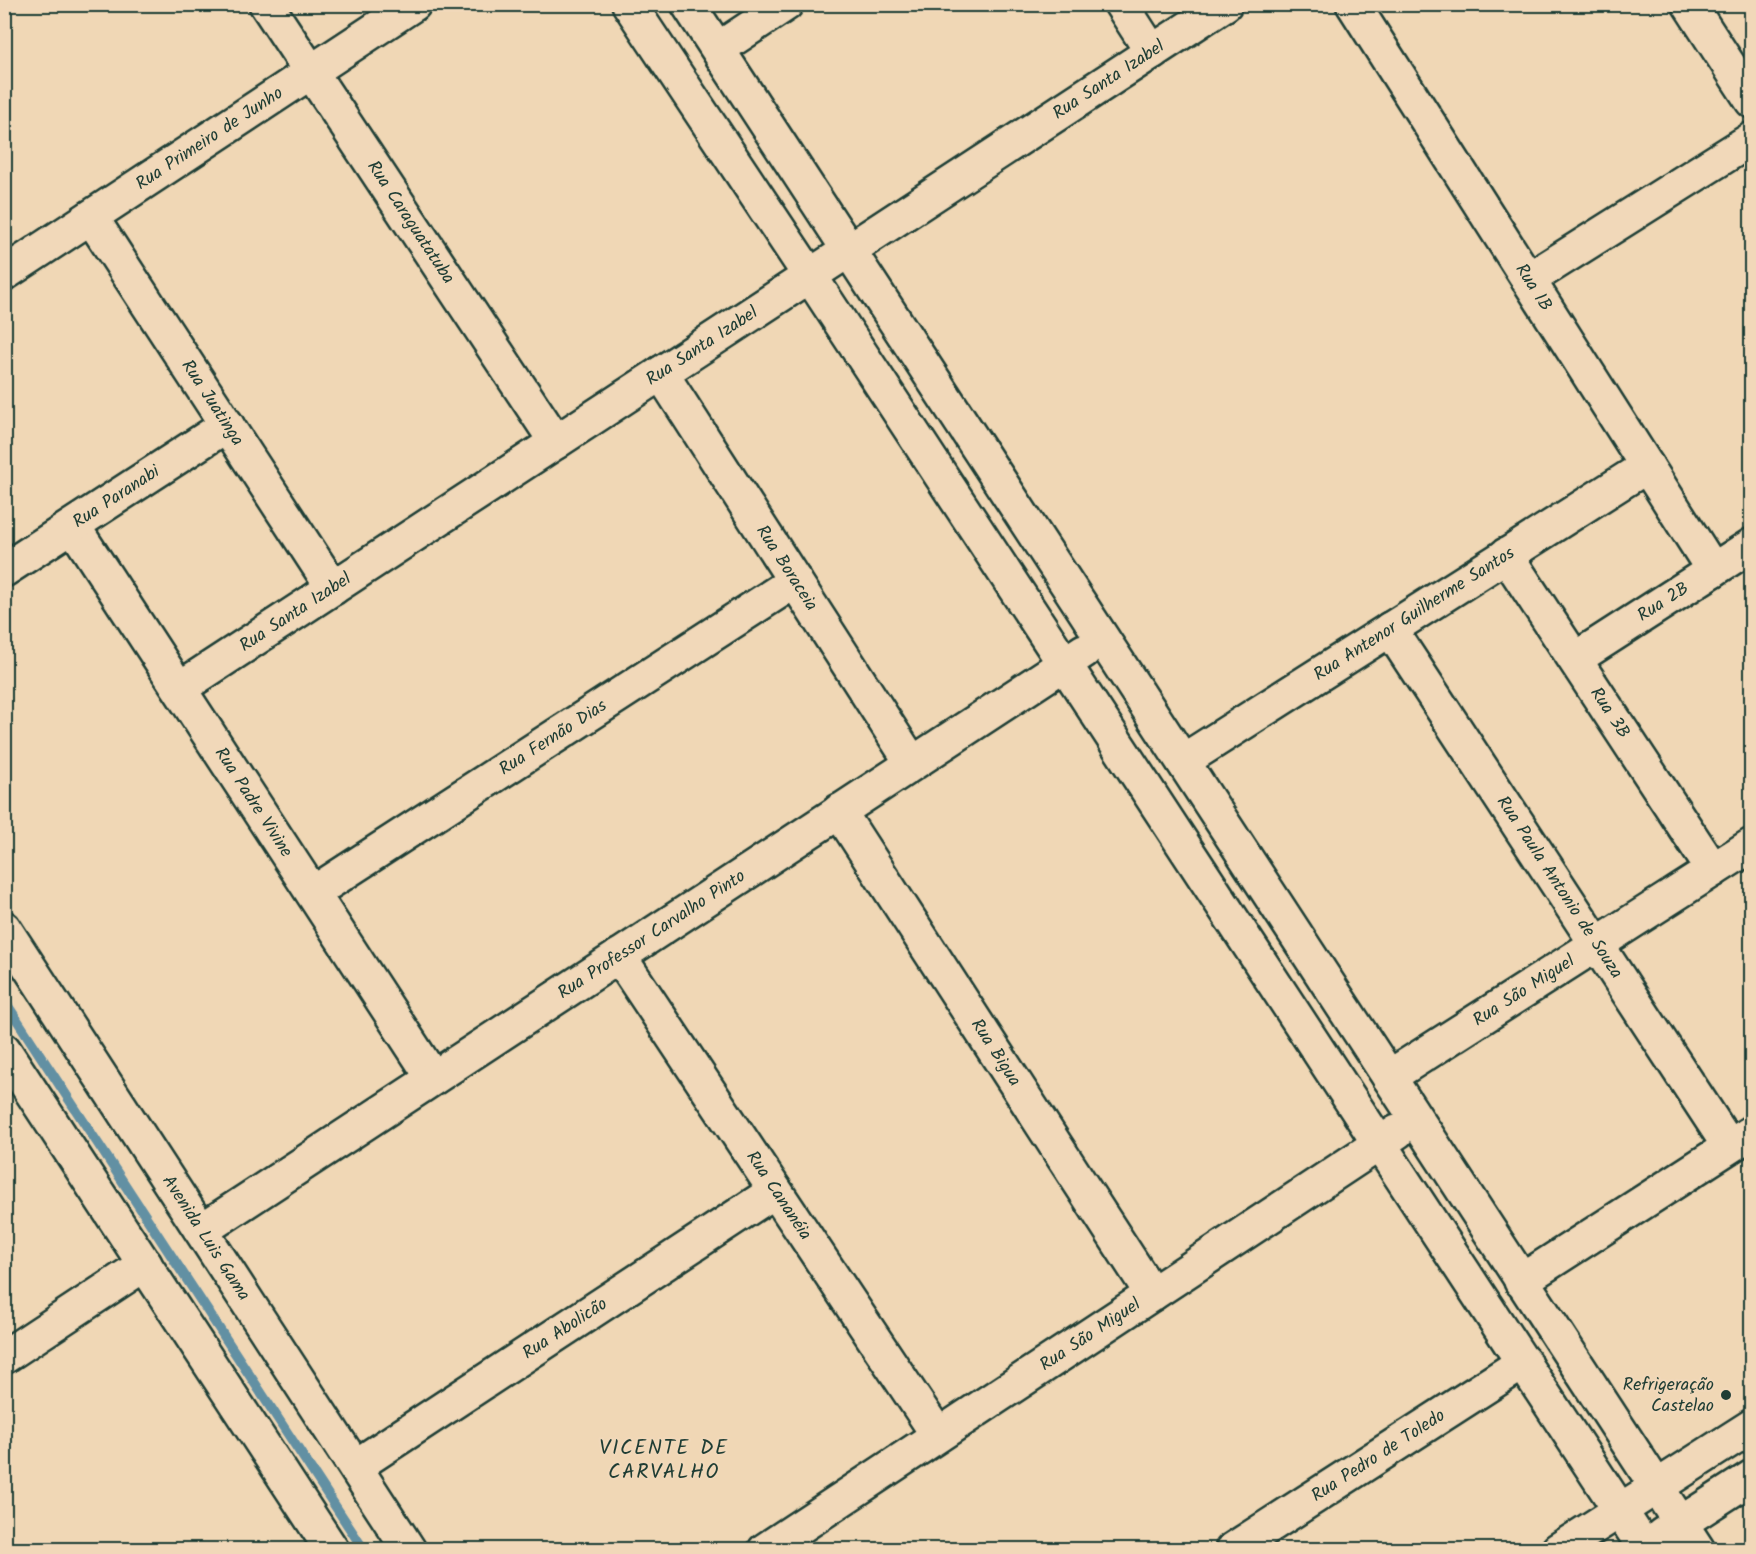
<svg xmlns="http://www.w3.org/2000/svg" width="1756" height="1554" viewBox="0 0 1756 1554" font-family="Kalam,sans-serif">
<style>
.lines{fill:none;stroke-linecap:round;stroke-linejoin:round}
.stream{stroke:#6290a3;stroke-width:10}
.minor-casing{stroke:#1f3d34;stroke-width:38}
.minor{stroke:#f1d8b9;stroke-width:33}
.poi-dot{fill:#1f3d34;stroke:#f1d8b9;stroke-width:2}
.labels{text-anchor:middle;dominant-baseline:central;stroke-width:4.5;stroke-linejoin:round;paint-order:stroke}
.street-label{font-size:18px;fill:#1f3d34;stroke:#f1d8b9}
.poi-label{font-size:18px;fill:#1f3d34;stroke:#f1d8b9;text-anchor:end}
.quarter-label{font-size:21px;letter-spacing:1.5px;fill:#1f3d34;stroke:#f1d8b9}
</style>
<rect width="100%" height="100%" fill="#f0d7b5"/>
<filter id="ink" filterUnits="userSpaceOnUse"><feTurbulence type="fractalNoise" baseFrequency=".0167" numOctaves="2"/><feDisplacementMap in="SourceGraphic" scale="12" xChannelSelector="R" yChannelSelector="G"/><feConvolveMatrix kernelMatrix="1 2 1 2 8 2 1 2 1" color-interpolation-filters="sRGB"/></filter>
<g filter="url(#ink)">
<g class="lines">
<!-- stream -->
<path class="stream" d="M 4,1000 L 364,1550"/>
<!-- minor casing -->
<g class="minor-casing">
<g id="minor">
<path id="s1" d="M 266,4 L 556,442"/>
<path d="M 629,4 L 810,276 L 1646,1550"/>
<path d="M 688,4 L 1698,1550"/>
<path d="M 1121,4 L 1152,52"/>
<path id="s2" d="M 1353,4 L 1713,570"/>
<path d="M 1689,4 L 1752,101"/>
<path d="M 718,49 L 786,4"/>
<path id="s3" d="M 91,217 L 333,588"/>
<path id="s4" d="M 4,274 L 414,4"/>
<path d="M 1528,280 L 1752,139"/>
<path id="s5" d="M 661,373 L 912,763"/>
<path id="s6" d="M 73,526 L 433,1078"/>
<path id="s7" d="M 1506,555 L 1713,870"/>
<path id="s8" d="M 4,570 L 227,425"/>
<path id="s9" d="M 1390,629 L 1729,1146"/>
<path id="s10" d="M 1575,659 L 1752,545"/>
<path id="s11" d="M 180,688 L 1225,4"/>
<path id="s12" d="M 1183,761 L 1647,466"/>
<path id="s13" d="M 839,811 L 1152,1294"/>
<path id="s14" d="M 313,893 L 795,581"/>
<path id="s15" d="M 4,928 L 409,1550"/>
<path id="s16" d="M 619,956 L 938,1435"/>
<path d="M 4,1050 L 332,1550"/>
<path id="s17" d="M 1389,1077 L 1752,845"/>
<path id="s18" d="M 202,1230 L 1084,651"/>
<path d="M 1521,1281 L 1752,1132"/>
<path d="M 4,1357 L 145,1264"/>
<path id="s19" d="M 356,1466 L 775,1191"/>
<path d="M 1662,1535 L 1752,1477"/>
<path id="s20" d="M 765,1550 L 1397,1132"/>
<path id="s21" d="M 1232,1550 L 1524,1362"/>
<path d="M 1558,1550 L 1752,1426"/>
</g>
</g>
<!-- minor -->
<use href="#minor" class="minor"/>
</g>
</g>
<!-- markers -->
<circle class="poi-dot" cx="1726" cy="1395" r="6"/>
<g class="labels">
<!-- street labels -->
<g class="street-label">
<text stroke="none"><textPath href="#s11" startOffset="1110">Rua Santa Izabel</textPath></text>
<text stroke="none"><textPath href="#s4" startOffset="246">Rua Primeiro de Junho</textPath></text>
<text stroke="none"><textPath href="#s1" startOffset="262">Rua Caraguatatuba</textPath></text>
<text stroke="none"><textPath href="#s2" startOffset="336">Rua 1B</textPath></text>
<text stroke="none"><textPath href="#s11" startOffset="624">Rua Santa Izabel</textPath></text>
<text stroke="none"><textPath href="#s3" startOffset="222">Rua Juatinga</textPath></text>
<text stroke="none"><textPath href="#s8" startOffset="134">Rua Paranabi</textPath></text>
<text stroke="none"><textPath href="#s5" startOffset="232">Rua Boraceia</textPath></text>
<text stroke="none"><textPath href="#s10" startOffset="105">Rua 2B</textPath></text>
<text stroke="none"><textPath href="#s11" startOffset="138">Rua Santa Izabel</textPath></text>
<text stroke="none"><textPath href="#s12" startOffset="274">Rua Antenor Guilherme Santos</textPath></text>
<text stroke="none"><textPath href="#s7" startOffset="189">Rua 3B</textPath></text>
<text stroke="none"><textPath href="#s14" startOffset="286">Rua Fernão Dias</textPath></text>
<text stroke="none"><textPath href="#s6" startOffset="330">Rua Padre Vivine</textPath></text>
<text stroke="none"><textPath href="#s9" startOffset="309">Rua Paula Antonio de Souza</textPath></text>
<text stroke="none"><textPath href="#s18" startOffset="538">Rua Professor Carvalho Pinto</textPath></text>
<text stroke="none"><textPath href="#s17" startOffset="160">Rua São Miguel</textPath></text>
<text stroke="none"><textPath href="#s13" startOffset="288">Rua Bigua</textPath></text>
<text stroke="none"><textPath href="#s16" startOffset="288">Rua Cananéia</textPath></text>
<text stroke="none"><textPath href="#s15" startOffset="370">Avenida Luis Gama</textPath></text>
<text stroke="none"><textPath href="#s19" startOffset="250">Rua Abolicão</textPath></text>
<text stroke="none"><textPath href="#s20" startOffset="390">Rua São Miguel</textPath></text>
<text stroke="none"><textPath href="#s21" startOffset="174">Rua Pedro de Toledo</textPath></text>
</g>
<!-- poi labels -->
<g class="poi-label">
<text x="1714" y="1385">Refrigeração<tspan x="1714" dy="21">Castelao</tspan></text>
</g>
<!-- quarter labels -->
<g class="quarter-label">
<text x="664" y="1448">VICENTE DE<tspan x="664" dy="24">CARVALHO</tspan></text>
</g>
</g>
<!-- margin -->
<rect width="1756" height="1554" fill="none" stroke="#f1d8b9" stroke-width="24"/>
<rect x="12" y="12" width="1732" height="1530" fill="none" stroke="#1f3d34" stroke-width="2" filter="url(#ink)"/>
</svg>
